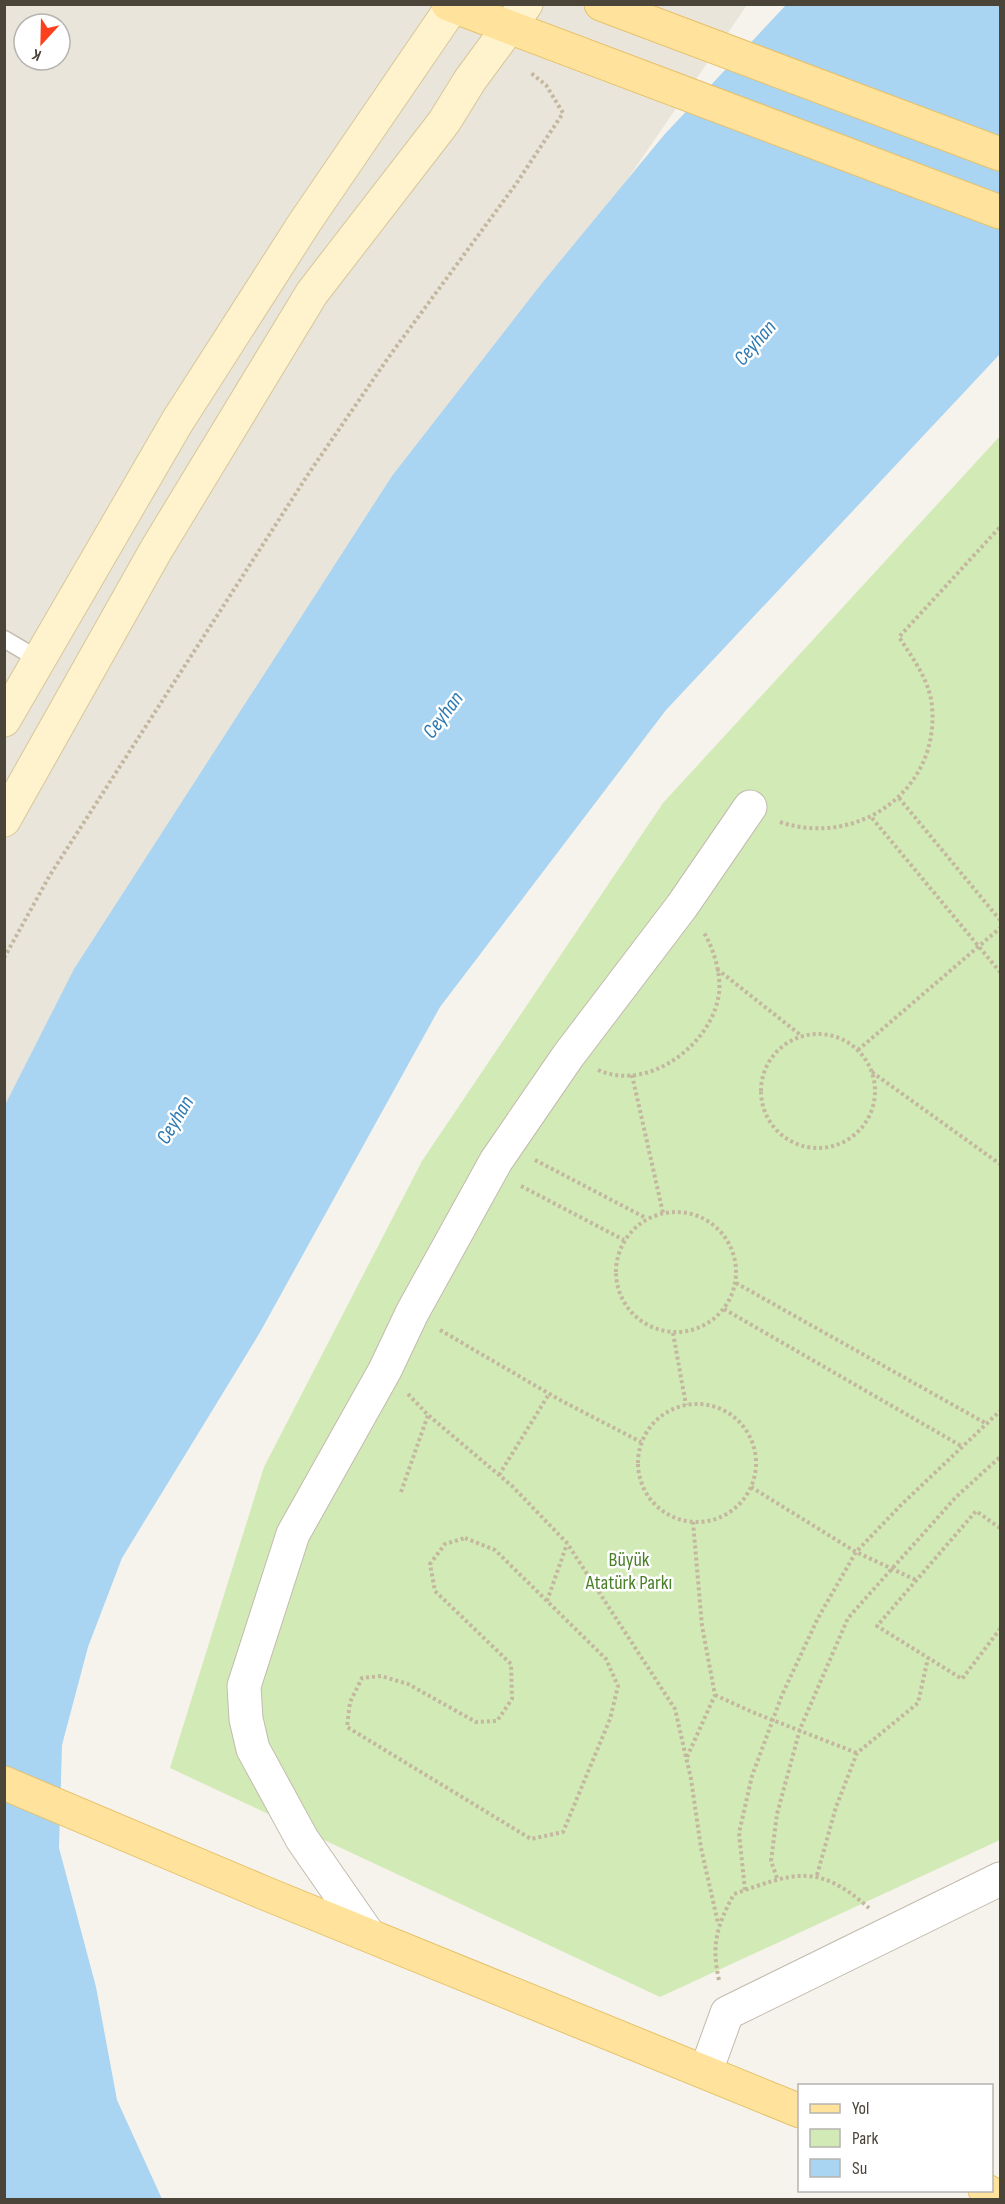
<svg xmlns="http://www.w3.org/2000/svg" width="1005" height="2204" viewBox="0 0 1005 2204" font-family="'Sofia Sans Condensed',sans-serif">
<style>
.residential{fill:#eae5da;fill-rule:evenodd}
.green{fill:#d2eab5}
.water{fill:#a9d4f2}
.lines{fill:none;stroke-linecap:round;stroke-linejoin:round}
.lane-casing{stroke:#c2bbae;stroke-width:19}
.street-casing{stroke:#c2bbae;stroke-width:35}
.secondary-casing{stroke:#d6c79b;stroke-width:35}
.primary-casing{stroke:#e6c16a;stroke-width:35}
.path{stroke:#c4b79f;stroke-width:4;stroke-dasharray:3 3;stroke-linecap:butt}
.lane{stroke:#fff;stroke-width:16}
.street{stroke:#fff;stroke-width:33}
.secondary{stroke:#fff3cd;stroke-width:33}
.primary{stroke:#ffe39c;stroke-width:33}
.labels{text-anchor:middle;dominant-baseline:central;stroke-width:5;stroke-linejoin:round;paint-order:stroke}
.park-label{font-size:20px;fill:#4a7f2a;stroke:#fff}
.water-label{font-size:21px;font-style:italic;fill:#2e7ab2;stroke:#fff}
</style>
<rect width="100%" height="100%" fill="#f6f3ec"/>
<!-- residential -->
<path class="residential" d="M 5,5 L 747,5 L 74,986 L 5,1115 ZM 24,24 L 60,24 L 60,60 L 24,60 Z"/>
<!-- green -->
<path class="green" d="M 1000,436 L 1000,1840 L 660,1997 L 170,1768 L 264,1467 L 422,1161 L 663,803 Z"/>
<!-- water -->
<path class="water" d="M 786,5 L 1000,5 L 1000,354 L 666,710 L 440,1007 L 259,1334 L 122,1558 L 88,1647 L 62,1745 L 59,1848 L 96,1987 L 117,2100 L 162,2199 L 5,2199 L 4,1107 L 74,969 L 392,476 L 542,283 L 664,135 Z"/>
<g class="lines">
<!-- lane casing -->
<g class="lane-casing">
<path id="lane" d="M 4,639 L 38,659"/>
</g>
<!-- street casing -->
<g class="street-casing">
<path id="street" d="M 368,1934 L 302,1839 L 253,1749 L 246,1719 L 244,1686 L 293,1534 L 385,1370 L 412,1313 L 496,1161 L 568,1056 L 682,906 L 750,807
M 706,2071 L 727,2013 L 1000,1879"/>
</g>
<!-- secondary casing -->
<g class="secondary-casing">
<path id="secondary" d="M 4,720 L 177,422 L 305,222 L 454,4
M 4,820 L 156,550 L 312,293 L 444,122 L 470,80 L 526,4"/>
</g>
<!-- primary casing -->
<g class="primary-casing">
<path id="primary" d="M 448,4 L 1000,212
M 601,4 L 1000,154
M 4,1783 L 262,1892 L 800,2111
M 985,2190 L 1000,2199"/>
</g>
<!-- path -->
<path class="path" d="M 899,798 L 1000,920
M 872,818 L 1000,972
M 780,822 C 857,848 940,791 932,706 C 929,679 913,659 899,637 L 1000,527
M 4,958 L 50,875 L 309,473 L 388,358 L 516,184 L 563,113 L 546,85 L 531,73
M 717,969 L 803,1037
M761 1091a57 57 0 1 1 114 0a57 57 0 1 1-114 0Z
M 858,1050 L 1000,928
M 598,1070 C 647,1092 708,1047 718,999 C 723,979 714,949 704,933
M 872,1072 L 1000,1164
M 632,1075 L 663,1213
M 535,1160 L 646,1218
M 521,1186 L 624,1240
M616 1272a60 60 0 1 1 120 0a60 60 0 1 1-120 0Z
M 736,1283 L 987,1424
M 724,1309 L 963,1447
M 440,1330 L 560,1400 L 641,1442
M 673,1333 L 686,1405
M 408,1394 L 428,1415 L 512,1486 L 567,1543 L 675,1709 L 691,1779 L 701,1848 L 718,1923
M638 1463a59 59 0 1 1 118 0a59 59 0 1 1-118 0Z
M 499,1475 L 549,1394
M 751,1487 L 856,1552 L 916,1580
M 401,1492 L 428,1415
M 1000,1528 L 976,1511 L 877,1626 L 962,1679 L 1000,1629
M 465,1538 L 495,1550 L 606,1659 L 618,1686 L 610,1719 L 563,1832 L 531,1839 L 347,1727 L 350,1702 L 362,1678 L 381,1676 L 408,1684 L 476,1722 L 497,1721 L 512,1699 L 511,1664 L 435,1591 L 430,1564 L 445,1544 Z
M 547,1601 L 567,1544
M 715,1695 L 752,1712 L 857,1753
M 687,1757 L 715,1695 L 702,1626 L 693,1522
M 817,1875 L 836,1807 L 857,1753 L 918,1703 L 928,1658
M 777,1878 L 771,1861 L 777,1814 L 800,1729 L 848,1618 L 956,1497 L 1000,1457
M 745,1890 L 739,1833 L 752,1776 L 782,1695 L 818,1618 L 856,1552 L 902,1504 L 1000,1411
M 719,1980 C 711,1945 717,1925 734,1894 C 794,1873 817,1862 869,1908"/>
<!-- lane -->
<use href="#lane" class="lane"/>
<!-- street -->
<use href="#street" class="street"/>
<!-- secondary -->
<use href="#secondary" class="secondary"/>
<!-- primary -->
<use href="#primary" class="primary"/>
</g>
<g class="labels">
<!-- park labels -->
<g class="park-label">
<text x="629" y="1560">Büyük<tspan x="629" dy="23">Atatürk Parkı</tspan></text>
</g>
<!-- water labels -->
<g class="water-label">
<text transform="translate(755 343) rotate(-49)">Ceyhan</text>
<text transform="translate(443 715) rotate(-53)">Ceyhan</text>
<text transform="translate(175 1120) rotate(-59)">Ceyhan</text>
</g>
</g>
<!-- border -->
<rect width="1005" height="2204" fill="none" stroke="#4b4439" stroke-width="12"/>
<!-- legend -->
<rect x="798" y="2084" width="195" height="108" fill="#ffffff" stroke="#b7b4b0" stroke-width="1.5"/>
<rect x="810" y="2104" width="30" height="9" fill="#ffe39c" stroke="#b7b4b0" stroke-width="1.5"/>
<text x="852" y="2114" font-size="18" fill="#4b4439">Yol</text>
<rect x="810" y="2129" width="30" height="18" fill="#d2eab5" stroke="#b7b4b0" stroke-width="1.5"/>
<text x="852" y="2144" font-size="18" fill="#4b4439">Park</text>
<rect x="810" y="2159" width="30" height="18" fill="#a9d4f2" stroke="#b7b4b0" stroke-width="1.5"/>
<text x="852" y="2174" font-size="18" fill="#4b4439">Su</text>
<!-- north arrow -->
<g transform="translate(42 42) rotate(202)"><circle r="28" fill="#ffffff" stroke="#b7b4b0" stroke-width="1.5"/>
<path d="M0-4.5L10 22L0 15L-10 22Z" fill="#fc3f1d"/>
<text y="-9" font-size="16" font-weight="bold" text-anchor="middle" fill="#4b4439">K</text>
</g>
</svg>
